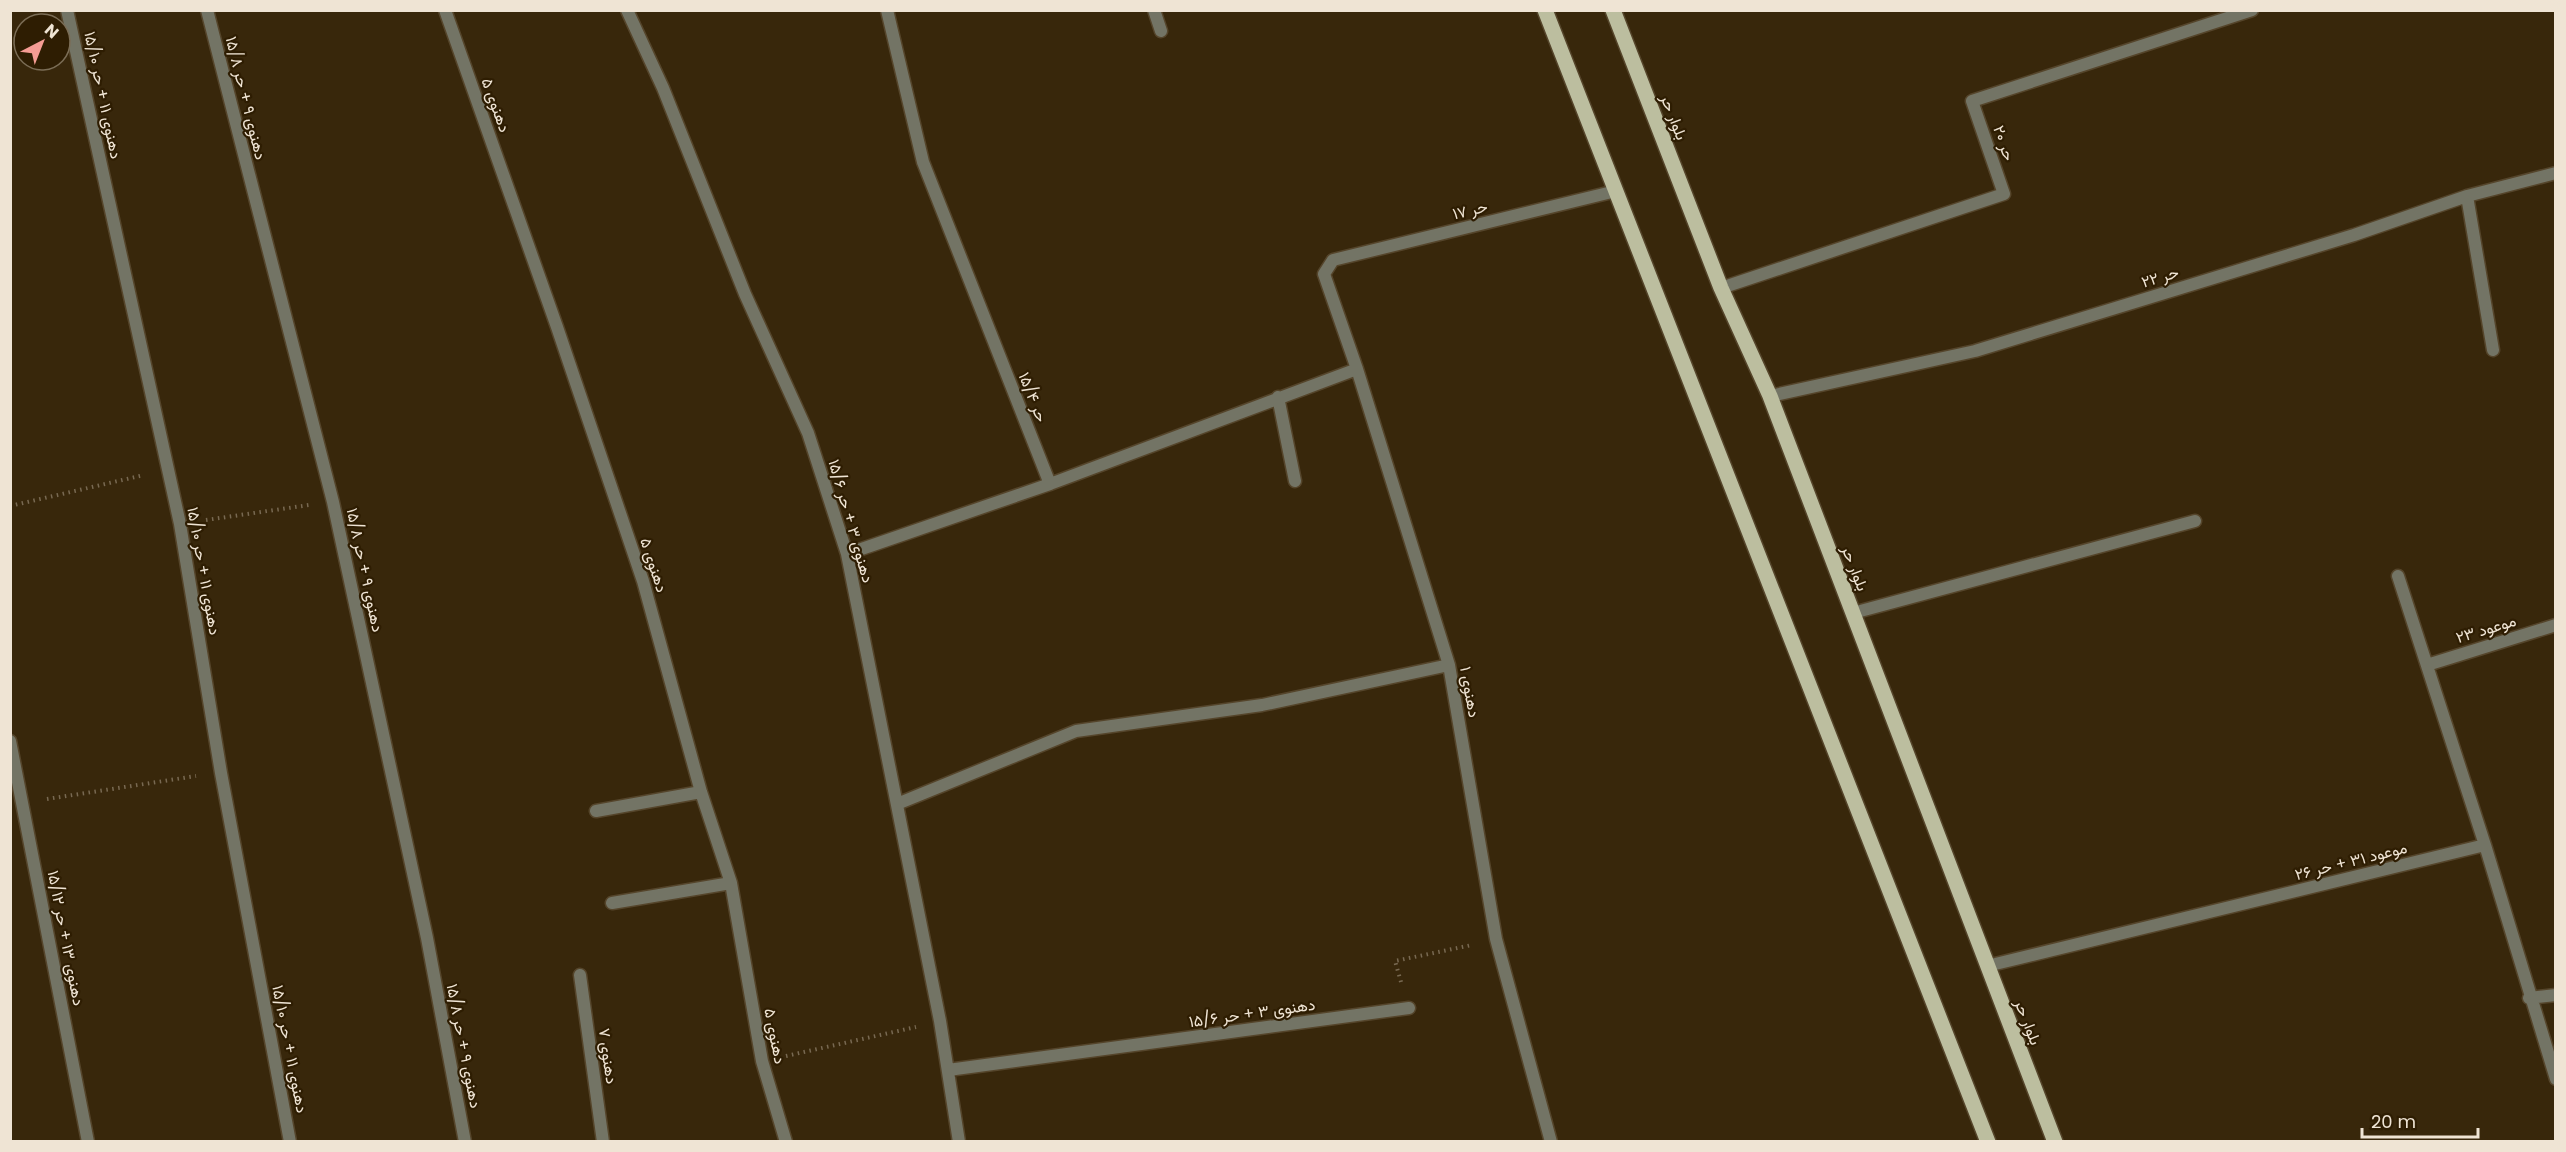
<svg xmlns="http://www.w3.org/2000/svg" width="2566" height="1152" viewBox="0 0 2566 1152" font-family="Poppins,Vazirmatn,sans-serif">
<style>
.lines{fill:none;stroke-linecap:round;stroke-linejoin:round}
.street-casing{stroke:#55452b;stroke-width:15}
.primary-casing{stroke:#55452b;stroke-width:18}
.path{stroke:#786952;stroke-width:4;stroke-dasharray:1.5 4.5;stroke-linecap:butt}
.street{stroke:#737465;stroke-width:12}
.primary{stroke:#bcbe9f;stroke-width:15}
.labels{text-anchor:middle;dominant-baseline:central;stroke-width:4.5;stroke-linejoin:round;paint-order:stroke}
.street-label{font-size:16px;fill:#efe4d4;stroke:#2e1d02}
</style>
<rect width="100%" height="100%" fill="#38270b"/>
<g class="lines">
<!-- street casing -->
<g class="street-casing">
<path id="street" d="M 67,10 L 180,524 L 221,773 L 290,1142
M 207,10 L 333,502 L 427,938 L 465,1142
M 445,10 L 557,327 L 643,581 L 701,792 L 731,883 L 762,1061 L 786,1142
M 627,10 L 663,88 L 745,294 L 808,433 L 847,554 L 940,1021 L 959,1142
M 887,10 L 923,162 L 1050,484 L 1357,369
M 1154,10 L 1161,31
M 2467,196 L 2493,350
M 1721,288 L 2004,194 L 1972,101 L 2252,10
M 1770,396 L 1975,351 L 2354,235 L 2467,196 L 2556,173
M 1278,397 L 1295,481
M 847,554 L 1050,484
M 2398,576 L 2485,845
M 1853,613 L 2195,521
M 2427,665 L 2556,625
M 10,741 L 88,1142
M 897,804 L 1076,731 L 1262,705 L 1449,665
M 596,811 L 701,792
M 612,903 L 731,883
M 1987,966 L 2485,845 L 2556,1079
M 580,975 L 603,1142
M 2529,998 L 2556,995
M 948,1070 L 1409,1008
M 1551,1142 L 1496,939 L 1449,665 L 1357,369 L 1324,274 L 1333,260 L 1616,191"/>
</g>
<!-- primary casing -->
<g class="primary-casing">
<path id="primary" d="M 1545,10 L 1988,1142
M 1613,10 L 1721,288 L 1770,396 L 2055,1142"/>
</g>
<!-- path -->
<path class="path" d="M 10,506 L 144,475
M 206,520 L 309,505
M 47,799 L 196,776
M 1401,982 L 1395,961 L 1472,945
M 786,1056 L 916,1027"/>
<!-- street -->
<use href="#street" class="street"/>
<!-- primary -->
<use href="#primary" class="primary"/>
</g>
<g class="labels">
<!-- street labels -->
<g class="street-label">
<text transform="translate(103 95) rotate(78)">دهنوی ۱۱ + حر ۱۵/۱۰</text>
<text transform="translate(246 98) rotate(76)">دهنوی ۹ + حر ۱۵/۸</text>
<text transform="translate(496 105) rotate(70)">دهنوی ۵</text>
<text transform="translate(1674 117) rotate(69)">بلوار حر</text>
<text transform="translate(2004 143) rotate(71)">حر ۲۰</text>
<text transform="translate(1470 210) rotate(-14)">حر ۱۷</text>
<text transform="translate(2160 277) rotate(-17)">حر ۲۲</text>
<text transform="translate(1033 397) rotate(68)">حر ۱۵/۴</text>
<text transform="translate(851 521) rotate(74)">دهنوی ۳ + حر ۱۵/۶</text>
<text transform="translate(654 565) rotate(72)">دهنوی ۵</text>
<text transform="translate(1855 568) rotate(69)">بلوار حر</text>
<text transform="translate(365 570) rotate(78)">دهنوی ۹ + حر ۱۵/۸</text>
<text transform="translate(204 571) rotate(80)">دهنوی ۱۱ + حر ۱۵/۱۰</text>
<text transform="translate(2486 629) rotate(-17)">موعود ۲۳</text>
<text transform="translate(1470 692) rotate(80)">دهنوی ۱</text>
<text transform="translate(2351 861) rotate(-14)">موعود ۳۱ + حر ۲۶</text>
<text transform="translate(66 938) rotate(79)">دهنوی ۱۳ + حر ۱۵/۱۲</text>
<text transform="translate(1252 1013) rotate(-8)">دهنوی ۳ + حر ۱۵/۶</text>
<text transform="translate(2028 1022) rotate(69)">بلوار حر</text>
<text transform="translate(775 1036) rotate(79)">دهنوی ۵</text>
<text transform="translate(464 1046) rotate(79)">دهنوی ۹ + حر ۱۵/۸</text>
<text transform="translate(290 1049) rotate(79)">دهنوی ۱۱ + حر ۱۵/۱۰</text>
<text transform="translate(608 1056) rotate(82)">دهنوی ۷</text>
</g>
</g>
<!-- border -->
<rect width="2566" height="1152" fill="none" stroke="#efe4d4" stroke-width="24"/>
<!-- north arrow -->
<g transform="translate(42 42) rotate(42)"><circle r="28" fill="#2e1d02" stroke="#7b6d56" stroke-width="1.5"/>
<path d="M0-4.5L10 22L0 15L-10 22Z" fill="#f59c94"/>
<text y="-9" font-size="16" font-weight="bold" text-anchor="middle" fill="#efe4d4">N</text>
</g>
<!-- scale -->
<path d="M2362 1128v9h116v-9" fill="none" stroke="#efe4d4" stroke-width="3"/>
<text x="2371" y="1128" font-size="18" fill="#efe4d4" stroke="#2e1d02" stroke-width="4.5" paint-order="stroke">20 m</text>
</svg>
